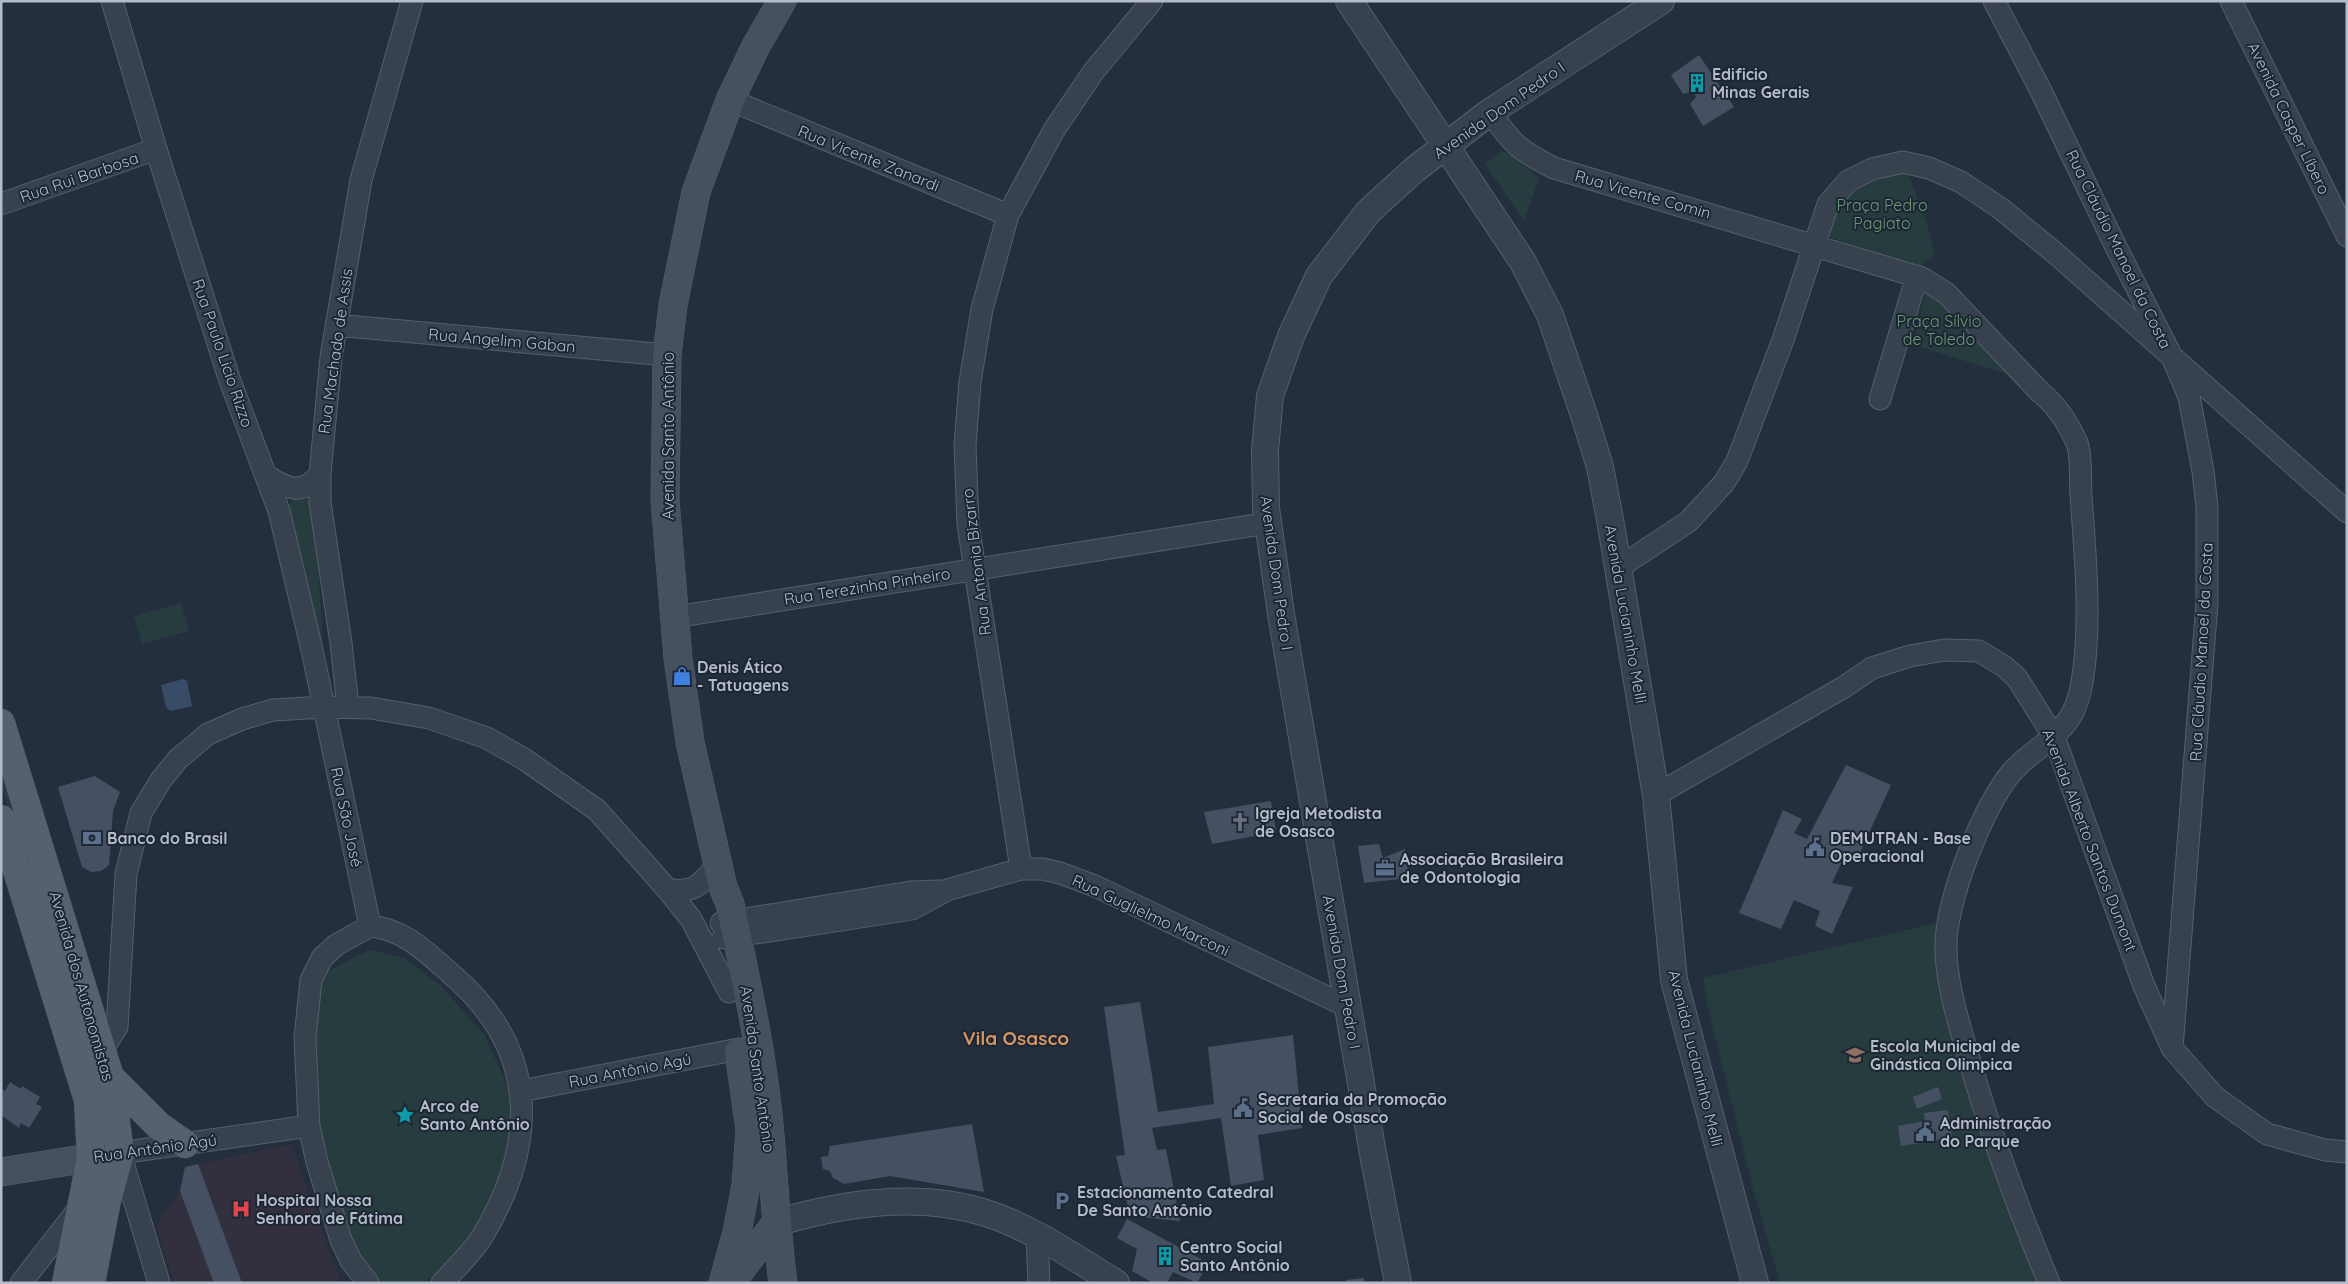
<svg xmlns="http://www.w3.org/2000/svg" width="2348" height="1284" viewBox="0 0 2348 1284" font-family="Quicksand,sans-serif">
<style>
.medical{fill:#32303f}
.green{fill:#263c3f}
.water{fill:#394c67}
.building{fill:#455162}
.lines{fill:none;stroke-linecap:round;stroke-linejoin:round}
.minor-casing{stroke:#565f6c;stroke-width:23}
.tertiary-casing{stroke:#565f6c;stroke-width:28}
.secondary-casing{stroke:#565f6c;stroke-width:29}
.primary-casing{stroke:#414a57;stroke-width:29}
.minor{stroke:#38414e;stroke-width:21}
.tertiary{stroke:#38414e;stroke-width:26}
.secondary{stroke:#465061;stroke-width:28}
.primary{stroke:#56606e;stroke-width:28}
.labels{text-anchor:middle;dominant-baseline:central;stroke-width:4;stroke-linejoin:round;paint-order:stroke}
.poi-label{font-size:16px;font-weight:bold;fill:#b4bcc9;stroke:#1d2633;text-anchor:start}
.street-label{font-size:16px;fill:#b4bcc9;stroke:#1d2633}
.park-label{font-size:16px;fill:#6b9a76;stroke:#1d2633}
.quarter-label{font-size:19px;font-weight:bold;fill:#d59563;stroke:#1d2633}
</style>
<rect width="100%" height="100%" fill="#242f3e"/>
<!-- medical -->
<path class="medical" d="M 291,1144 L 341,1283 L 174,1283 L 156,1226 L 180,1191 L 185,1167 Z"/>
<!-- green -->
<path class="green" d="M 1501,151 L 1511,154 L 1539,178 L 1524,221 L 1485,164 Z
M 1905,164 L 1927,225 L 1935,255 L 1917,267 L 1830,237 L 1835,210 L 1850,188 Z
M 1927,284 L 1945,308 L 1957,318 L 1979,345 L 2007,374 L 1914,345 Z
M 302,496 L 314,505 L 323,643 L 304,592 L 285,513 L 293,498 Z
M 181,603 L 189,631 L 142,644 L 134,616 Z
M 1,770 L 101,1097 L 81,1042 L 1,784 Z
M 1949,920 L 1942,950 L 2010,1206 L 2036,1283 L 1780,1283 L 1754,1192 L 1707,1004 L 1703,978 Z
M 369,950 L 403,957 L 440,985 L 484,1034 L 508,1086 L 513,1121 L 506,1162 L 476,1229 L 452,1262 L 430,1279 L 418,1283 L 381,1283 L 358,1261 L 343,1224 L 311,1095 L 314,992 L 328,971 Z"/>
<!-- water -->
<path class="water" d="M 183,679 L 187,681 L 192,706 L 170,711 L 166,707 L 161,685 Z"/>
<!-- building -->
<path class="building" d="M 1699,55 L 1734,107 L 1703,126 L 1690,104 L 1696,97 L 1693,91 L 1683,94 L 1671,75 Z
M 1846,765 L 1891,785 L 1857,859 L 1845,855 L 1832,883 L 1853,887 L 1832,934 L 1815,926 L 1820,911 L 1794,900 L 1781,929 L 1739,913 L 1783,810 L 1802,819 L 1794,833 L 1807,839 Z
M 95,776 L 120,792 L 113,811 L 109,865 L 101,871 L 91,872 L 82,867 L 58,787 Z
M 1271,801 L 1276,832 L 1212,844 L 1204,812 Z
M 1379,844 L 1383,858 L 1405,849 L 1409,878 L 1364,883 L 1358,846 Z
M 1140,1002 L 1158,1112 L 1214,1104 L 1208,1047 L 1293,1035 L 1302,1128 L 1258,1135 L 1264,1180 L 1231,1186 L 1221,1118 L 1152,1128 L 1157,1150 L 1166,1149 L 1180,1221 L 1130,1216 L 1116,1156 L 1125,1155 L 1104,1007 Z
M 10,1082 L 21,1089 L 22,1086 L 40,1097 L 36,1104 L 42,1107 L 29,1128 L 21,1123 L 19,1128 L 1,1115 L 1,1089 L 5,1091 Z
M 1938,1087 L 1942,1099 L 1917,1109 L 1913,1097 Z
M 1948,1110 L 1952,1138 L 1901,1146 L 1898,1126 L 1925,1121 L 1924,1113 Z
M 972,1124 L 984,1192 L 890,1176 L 844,1184 L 833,1178 L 830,1171 L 823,1169 L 821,1157 L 828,1156 L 830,1146 Z
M 198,1164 L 242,1283 L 214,1283 L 180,1191 L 185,1167 Z
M 1127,1219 L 1208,1263 L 1197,1283 L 1173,1272 L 1167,1283 L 1153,1283 L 1132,1271 L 1137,1249 L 1117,1238 Z
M 1364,1278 L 1365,1283 L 1346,1283 L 1346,1280 Z"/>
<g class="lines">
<!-- minor casing -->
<g class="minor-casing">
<path id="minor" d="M 112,1 L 156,149 L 229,378 L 279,511 L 312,650 L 370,926
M 1994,1 L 2040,89 L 2116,247 L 2174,361 L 2189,397 L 2203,471 L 2207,507 L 2207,603 L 2172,1048
M 2231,1 L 2347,236
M 730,100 L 1008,215
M 1490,112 C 1513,145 1519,150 1554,168 L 1922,278 L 1946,293 L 2041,393 C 2056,405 2069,425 2077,443 C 2082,456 2080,482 2081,496 C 2085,551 2090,605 2085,660 C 2083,677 2081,696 2073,712 C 2059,739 2031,750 2012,772 C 1983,805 1945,903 1946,947 C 1946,983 1958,1020 1968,1055 C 1990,1133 2018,1208 2049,1283
M 1,204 L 156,149
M 336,325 L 667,355
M 1880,399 L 1917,276
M 267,476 C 287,489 303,496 320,474
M 1618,568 L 1688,522 L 1724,483 L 1737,461 L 1783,340 L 1828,204 L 1848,181 L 1872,169 L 1903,162 L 1929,168 L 1961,182 L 2000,208 L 2055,253 L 2347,512
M 675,617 L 1268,523
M 348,707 L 341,643 L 320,502 L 320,474 L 331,357 L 361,180 L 412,1
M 1656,795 L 1844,687 L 1872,668 L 1910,656 L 1944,650 L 1979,651 L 2005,667 L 2017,678 L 2054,737 L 2144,986 L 2172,1048 L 2215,1097 L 2267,1134 L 2325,1150 L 2347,1152
M 1021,869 L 968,524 L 965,445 L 970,382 L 982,309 L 1008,215 L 1054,130 L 1094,71 L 1152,1
M 668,890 C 698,892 699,885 718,865
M 721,923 L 911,892 L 941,891
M 723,938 L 912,909 L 947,890 L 1021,869 L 1043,869 L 1060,873 L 1095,886 L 1348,1007
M 103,1049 L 117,1027 L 126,874 L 141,813 L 161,780 L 178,759 L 208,734 L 242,719 L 273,710 L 324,707 L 371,708 L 429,718 L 487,738 L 524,759 L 597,810 L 668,890 L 691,919 L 729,992
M 521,1091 L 739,1049
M 1037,1235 L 1039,1283
M 21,1283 L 80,1207
M 159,1283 L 120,1153 L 309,1126
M 368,1283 L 351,1261 L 341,1240 L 317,1162 L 309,1126 L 305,1038 L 311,980 L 322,958 L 336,945 L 370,926 C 404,929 426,952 450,973 C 539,1048 539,1142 482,1237 C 471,1254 455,1269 442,1283"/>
</g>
<!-- tertiary casing -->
<g class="tertiary-casing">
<path id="tertiary" d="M 1349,1 L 1523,262 L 1550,315 L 1585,418 L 1600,467 L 1611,525 L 1656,795 L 1674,980 L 1755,1283
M 776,1223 C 843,1203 920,1191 989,1214 C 1034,1229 1075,1258 1116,1283
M 1398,1283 L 1373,1154 L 1281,614 L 1266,508 L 1265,450 L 1270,396 L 1291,336 L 1319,276 L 1368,212 L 1414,170 L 1490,112 L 1661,1"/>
</g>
<!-- secondary casing -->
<g class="secondary-casing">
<path id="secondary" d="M 782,1 L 756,46 L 730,100 L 696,192 L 673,305 L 667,355 L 665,500 L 678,658 L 690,742 L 723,887 L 730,904 C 745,976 762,1050 769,1124 C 774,1177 776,1230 783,1283
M 1,1172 L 120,1153
M 723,1283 L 737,1232 L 746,1185 L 750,1130 L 739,1052
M 731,1283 L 776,1223"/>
</g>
<!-- primary casing -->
<g class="primary-casing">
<path id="primary" d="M 1,723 L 110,1077 L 120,1153 L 107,1200 L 91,1283
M 1,819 L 88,1100 L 91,1158 L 66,1283
M 110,1077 L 159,1126 L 185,1144"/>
</g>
<!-- minor -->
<use href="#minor" class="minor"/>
<!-- tertiary -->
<use href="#tertiary" class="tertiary"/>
<!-- secondary -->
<use href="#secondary" class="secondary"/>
<!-- primary -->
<use href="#primary" class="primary"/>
</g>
<!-- icons -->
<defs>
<g id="building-bare" transform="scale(1.5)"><path d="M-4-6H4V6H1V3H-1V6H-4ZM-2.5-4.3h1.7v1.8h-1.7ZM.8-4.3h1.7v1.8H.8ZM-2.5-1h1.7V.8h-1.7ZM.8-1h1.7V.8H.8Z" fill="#0f9aa8" stroke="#1d2633" stroke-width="2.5" paint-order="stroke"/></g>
<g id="shop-bare" transform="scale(1.5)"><path d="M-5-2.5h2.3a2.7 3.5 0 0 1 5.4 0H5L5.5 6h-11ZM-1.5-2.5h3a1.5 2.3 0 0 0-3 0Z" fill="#3f7fe0" stroke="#1d2633" stroke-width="2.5" paint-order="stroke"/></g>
<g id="church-bare" transform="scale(1.5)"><path d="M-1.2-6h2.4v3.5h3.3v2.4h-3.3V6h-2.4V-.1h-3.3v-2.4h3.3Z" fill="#6b7280" stroke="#1d2633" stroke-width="2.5" paint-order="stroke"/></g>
<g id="bank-bare" transform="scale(1.5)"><path d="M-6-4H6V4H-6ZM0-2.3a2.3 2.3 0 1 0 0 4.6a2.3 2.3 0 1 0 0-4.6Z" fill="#5c6f8a" stroke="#1d2633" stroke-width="2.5" paint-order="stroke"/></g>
<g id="civic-bare" transform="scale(1.5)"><path d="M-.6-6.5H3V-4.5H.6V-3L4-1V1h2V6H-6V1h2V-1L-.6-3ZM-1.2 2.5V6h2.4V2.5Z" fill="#5c6f8a" stroke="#1d2633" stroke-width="2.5" paint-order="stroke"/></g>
<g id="office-bare" transform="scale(1.5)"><path d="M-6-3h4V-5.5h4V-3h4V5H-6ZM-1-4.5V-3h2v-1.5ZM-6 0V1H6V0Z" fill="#5c6f8a" stroke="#1d2633" stroke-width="2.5" paint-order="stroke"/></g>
<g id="school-bare" transform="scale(1.5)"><path d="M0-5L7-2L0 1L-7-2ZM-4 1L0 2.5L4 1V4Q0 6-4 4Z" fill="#8d6e63" stroke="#1d2633" stroke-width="2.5" paint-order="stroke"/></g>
<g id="sight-bare" transform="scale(1.5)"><path d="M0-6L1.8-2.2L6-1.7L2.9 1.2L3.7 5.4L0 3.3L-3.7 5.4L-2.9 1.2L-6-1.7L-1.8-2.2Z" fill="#0f9aa8" stroke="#1d2633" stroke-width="2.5" paint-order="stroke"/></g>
<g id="parking-bare" transform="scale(1.5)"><path d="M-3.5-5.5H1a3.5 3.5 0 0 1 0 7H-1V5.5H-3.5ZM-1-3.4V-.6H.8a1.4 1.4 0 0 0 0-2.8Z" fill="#5c6f8a" stroke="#1d2633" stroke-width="2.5" paint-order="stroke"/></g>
<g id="hospital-bare" transform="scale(1.5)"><path d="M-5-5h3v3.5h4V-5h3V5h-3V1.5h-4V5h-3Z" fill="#e0444e" stroke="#1d2633" stroke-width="2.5" paint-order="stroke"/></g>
</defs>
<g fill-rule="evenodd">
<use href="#building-bare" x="1697" y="83"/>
<use href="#shop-bare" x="682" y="676"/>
<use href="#church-bare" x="1240" y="822"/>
<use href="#bank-bare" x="92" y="838"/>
<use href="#civic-bare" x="1815" y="847"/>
<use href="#office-bare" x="1385" y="868"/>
<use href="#school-bare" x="1855" y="1055"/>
<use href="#civic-bare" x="1243" y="1108"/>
<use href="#sight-bare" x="405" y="1115"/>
<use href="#civic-bare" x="1925" y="1132"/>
<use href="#parking-bare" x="1062" y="1201"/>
<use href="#hospital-bare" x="241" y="1209"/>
<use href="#building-bare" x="1165" y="1256"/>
</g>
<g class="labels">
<!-- poi labels -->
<g class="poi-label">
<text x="1712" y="74">Edificio<tspan x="1712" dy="18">Minas Gerais</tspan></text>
<text x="697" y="667">Denis Ático<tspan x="697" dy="18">- Tatuagens</tspan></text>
<text x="1255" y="813">Igreja Metodista<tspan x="1255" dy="18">de Osasco</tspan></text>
<text x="107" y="838">Banco do Brasil</text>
<text x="1830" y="838">DEMUTRAN - Base<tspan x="1830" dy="18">Operacional</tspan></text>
<text x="1400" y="859">Associação Brasileira<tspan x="1400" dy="18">de Odontologia</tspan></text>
<text x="1870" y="1046">Escola Municipal de<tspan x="1870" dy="18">Ginástica Olimpica</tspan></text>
<text x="1258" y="1099">Secretaria da Promoção<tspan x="1258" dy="18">Social de Osasco</tspan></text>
<text x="420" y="1106">Arco de<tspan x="420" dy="18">Santo Antônio</tspan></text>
<text x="1940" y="1123">Administração<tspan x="1940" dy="18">do Parque</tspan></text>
<text x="1077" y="1192">Estacionamento Catedral<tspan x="1077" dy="18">De Santo Antônio</tspan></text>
<text x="256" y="1200">Hospital Nossa<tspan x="256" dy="18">Senhora de Fátima</tspan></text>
<text x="1180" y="1247">Centro Social<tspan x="1180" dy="18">Santo Antônio</tspan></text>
</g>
<!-- street labels -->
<g class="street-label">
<text transform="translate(1499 110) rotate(-35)">Avenida Dom Pedro I</text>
<text transform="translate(2289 118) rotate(64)">Avenida Casper Líbero</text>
<text transform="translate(869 158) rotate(22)">Rua Vicente Zanardi</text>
<text transform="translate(79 177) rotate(-19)">Rua Rui Barbosa</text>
<text transform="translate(1643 194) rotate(16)">Rua Vicente Comin</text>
<text transform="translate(2119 249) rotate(64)">Rua Cláudio Manoel da Costa</text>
<text transform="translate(502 340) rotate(5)">Rua Angelim Gaban</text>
<text transform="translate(335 351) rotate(-82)">Rua Machado de Assis</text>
<text transform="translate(223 353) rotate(71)">Rua Paulo Licio Rizzo</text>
<text transform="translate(668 436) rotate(-90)">Avenida Santo Antônio</text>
<text transform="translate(976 562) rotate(-97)">Rua Antonia Bizarro</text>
<text transform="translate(1277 573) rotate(82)">Avenida Dom Pedro I</text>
<text transform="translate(867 586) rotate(-9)">Rua Terezinha Pinheiro</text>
<text transform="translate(1626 614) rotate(80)">Avenida Lucianinho Melli</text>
<text transform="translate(2201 652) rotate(-87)">Rua Cláudio Manoel da Costa</text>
<text transform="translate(347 817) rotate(78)">Rua São José</text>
<text transform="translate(2090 840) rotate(69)">Avenida Alberto Santos Dumont</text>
<text transform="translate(1151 915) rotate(25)">Rua Guglielmo Marconi</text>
<text transform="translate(1342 972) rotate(80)">Avenida Dom Pedro I</text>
<text transform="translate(82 986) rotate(74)">Avenida dos Autonomistas</text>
<text transform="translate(1696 1058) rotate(76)">Avenida Lucianinho Melli</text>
<text transform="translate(758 1069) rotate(82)">Avenida Santo Antônio</text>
<text transform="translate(630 1070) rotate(-11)">Rua Antônio Agú</text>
<text transform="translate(155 1148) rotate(-8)">Rua Antônio Agú</text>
</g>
<!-- park labels -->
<g class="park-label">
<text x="1882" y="205">Praça Pedro<tspan x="1882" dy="18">Pagiato</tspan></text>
<text x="1939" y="321">Praça Sílvio<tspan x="1939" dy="18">de Toledo</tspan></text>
</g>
<!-- quarter labels -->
<g class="quarter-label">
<text x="1016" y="1038">Vila Osasco</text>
</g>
</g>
<!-- border -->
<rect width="2348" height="1284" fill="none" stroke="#b4bcc9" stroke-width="5"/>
</svg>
